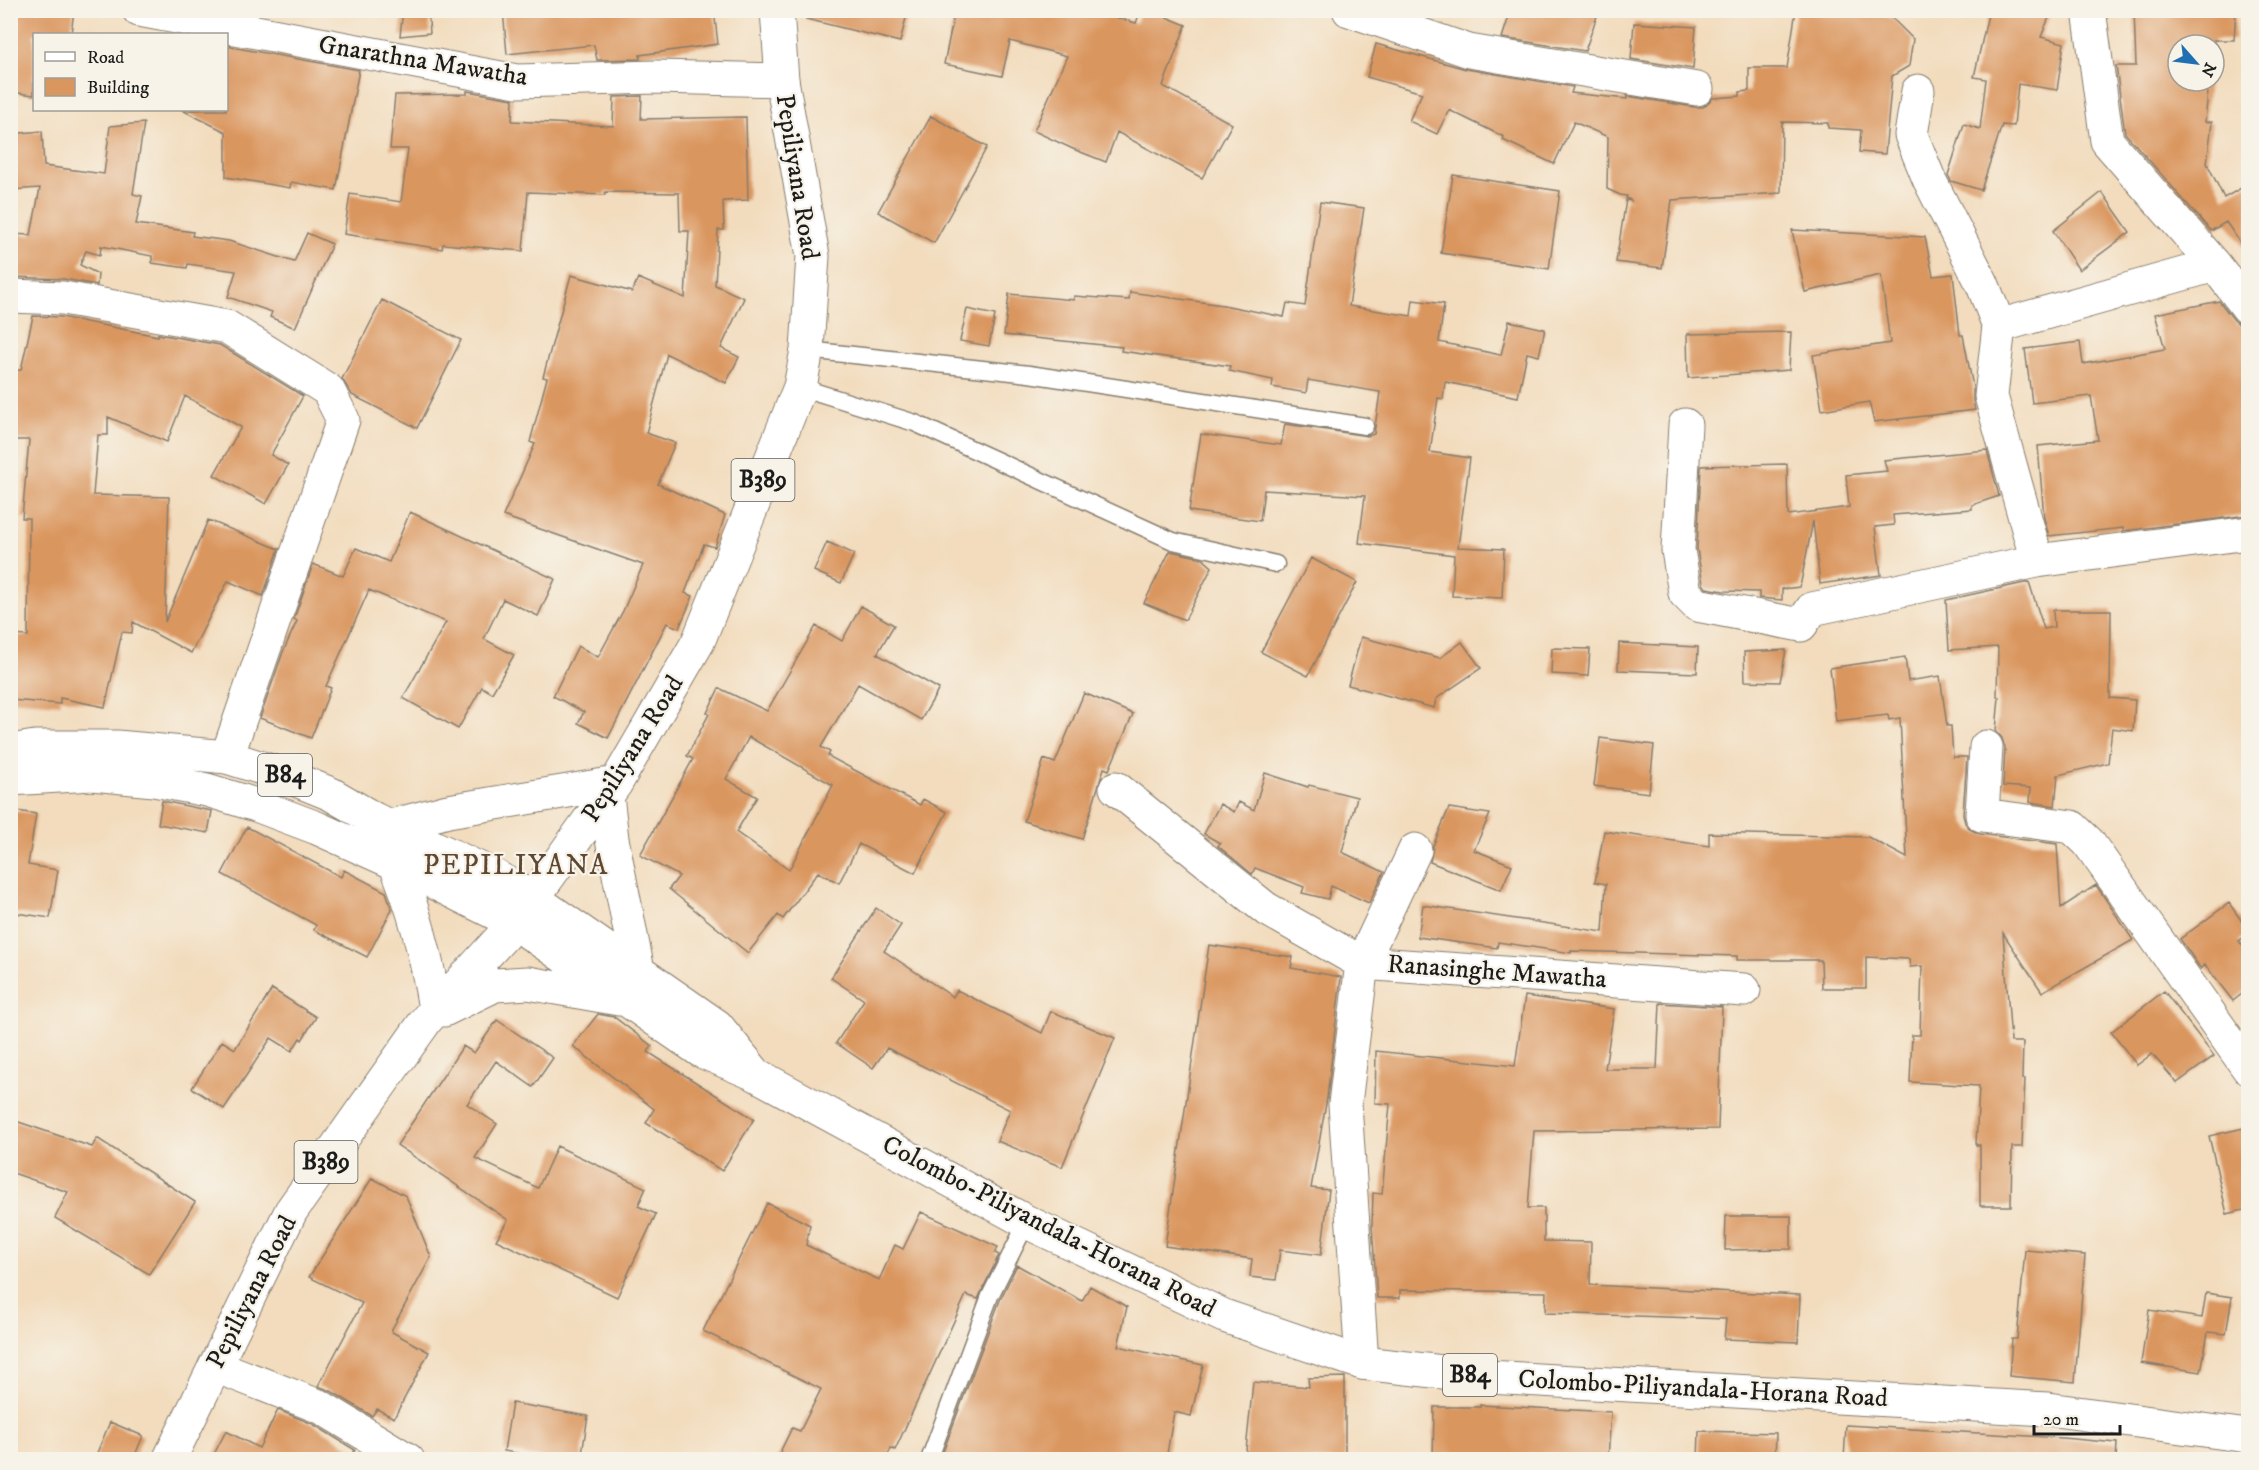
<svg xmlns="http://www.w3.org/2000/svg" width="2259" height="1470" viewBox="0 0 2259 1470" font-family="'IM FELL DW Pica',serif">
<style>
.building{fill:#da965f;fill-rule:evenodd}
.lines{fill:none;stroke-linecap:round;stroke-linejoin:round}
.service-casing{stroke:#877c6c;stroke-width:19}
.minor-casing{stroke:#877c6c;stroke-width:35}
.primary-casing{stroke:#877c6c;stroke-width:35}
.service{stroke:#fff;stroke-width:16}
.minor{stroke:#fff;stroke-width:33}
.primary{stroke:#fff;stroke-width:33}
.labels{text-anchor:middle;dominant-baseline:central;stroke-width:4.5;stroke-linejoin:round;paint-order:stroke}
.shield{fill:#f7f3e8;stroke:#5e5c59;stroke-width:1.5}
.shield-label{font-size:24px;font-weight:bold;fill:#1c1c1c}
.street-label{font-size:26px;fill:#1c1c1c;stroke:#f7f3e8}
.quarter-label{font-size:28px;letter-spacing:1.5px;fill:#5e4733;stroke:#f7f3e8}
</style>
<rect width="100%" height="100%" fill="#f7f3e8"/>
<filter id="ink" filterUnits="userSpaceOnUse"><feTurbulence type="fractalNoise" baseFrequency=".0167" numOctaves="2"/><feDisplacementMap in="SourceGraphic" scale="12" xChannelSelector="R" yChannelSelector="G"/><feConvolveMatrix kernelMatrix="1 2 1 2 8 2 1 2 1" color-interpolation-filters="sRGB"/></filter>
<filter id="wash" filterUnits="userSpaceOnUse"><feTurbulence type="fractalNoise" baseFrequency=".008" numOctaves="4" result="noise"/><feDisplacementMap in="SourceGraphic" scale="24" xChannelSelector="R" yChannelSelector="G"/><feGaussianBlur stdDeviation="1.35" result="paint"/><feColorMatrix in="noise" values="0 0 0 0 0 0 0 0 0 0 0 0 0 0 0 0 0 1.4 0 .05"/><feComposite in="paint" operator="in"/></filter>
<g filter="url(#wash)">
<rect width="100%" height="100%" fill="#f2dcbd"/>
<g id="blocks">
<!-- building -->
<path class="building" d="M 10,10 L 74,10 L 71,34 L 34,34 L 34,95 L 10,92 L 10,73 L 16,35 L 10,34 Z
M 403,10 L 428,10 L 430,33 L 400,36 Z
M 503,10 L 714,10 L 718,44 L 640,55 L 640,59 L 597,60 L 594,45 L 507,54 Z
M 807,10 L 908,10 L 900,42 L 806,19 Z
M 955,10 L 1089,10 L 1136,23 L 1141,10 L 1149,10 L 1186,25 L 1163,86 L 1232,124 L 1202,178 L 1117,132 L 1106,162 L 1073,149 L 1034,131 L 1067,56 L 1010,41 L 1002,76 L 944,64 Z
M 1511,10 L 1599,10 L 1585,51 L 1502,38 Z
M 1796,10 L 1878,12 L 1893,19 L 1913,39 L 1909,66 L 1892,76 L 1885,154 L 1859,152 L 1861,130 L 1828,128 L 1828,123 L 1782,122 L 1781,193 L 1672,200 L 1662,268 L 1616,262 L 1626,200 L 1632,201 L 1626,198 L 1627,196 L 1620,195 L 1607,189 L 1608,137 L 1574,122 L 1554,164 L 1503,140 L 1504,137 L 1449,110 L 1437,134 L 1409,121 L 1422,93 L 1367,77 L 1376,44 L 1466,69 L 1573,87 L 1571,93 L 1627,99 L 1627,96 L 1694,107 L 1703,107 L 1713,98 L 1740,96 L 1740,92 L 1749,91 L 1749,68 L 1787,68 Z
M 1989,10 L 2052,10 L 2041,37 L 2064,43 L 2057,90 L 2018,84 L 2014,126 L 2002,125 L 1981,190 L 1951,181 L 1948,175 L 1964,124 L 1980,129 L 1986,79 L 1974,77 Z
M 2134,10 L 2236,10 L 2234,40 L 2214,40 L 2213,45 L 2178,45 L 2178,81 L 2209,81 L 2205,122 L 2212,122 L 2207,163 L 2224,198 L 2248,184 L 2248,254 L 2226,222 L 2211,231 L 2125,133 L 2116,66 L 2136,66 Z
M 1634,23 L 1696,27 L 1693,69 L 1631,59 Z
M 226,46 L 359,70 L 336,190 L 291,182 L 290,188 L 226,177 L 226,132 L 182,110 L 226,110 Z
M 467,91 L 513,99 L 512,121 L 613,126 L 614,97 L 642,96 L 641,119 L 746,117 L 748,200 L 723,201 L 724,230 L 718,230 L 715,285 L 744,298 L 721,348 L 739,357 L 726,383 L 667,354 L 646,433 L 675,443 L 658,484 L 725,515 L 715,547 L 704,544 L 685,593 L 693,596 L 679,628 L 667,623 L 608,738 L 578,723 L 584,712 L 553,696 L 578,646 L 598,657 L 623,611 L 643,565 L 503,516 L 535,444 L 530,442 L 547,378 L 543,377 L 571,275 L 632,292 L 638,278 L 685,298 L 689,231 L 680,231 L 679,193 L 605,192 L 605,195 L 528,192 L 523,251 L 443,244 L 442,249 L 344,234 L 350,194 L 401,202 L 408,149 L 390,149 L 395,95 L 467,94 Z
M 931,116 L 987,147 L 934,243 L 878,212 Z
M 144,123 L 133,194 L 142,196 L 136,224 L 193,232 L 192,236 L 229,241 L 294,262 L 307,233 L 332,244 L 295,328 L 270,317 L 272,312 L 228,297 L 236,271 L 188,264 L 187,268 L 152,263 L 152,256 L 101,246 L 100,255 L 86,251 L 80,265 L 98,274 L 97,285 L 64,279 L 10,277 L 10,234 L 31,235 L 40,188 L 10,190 L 10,134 L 42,131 L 44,166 L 104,174 L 110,126 Z
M 1453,175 L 1560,191 L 1549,269 L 1441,253 Z
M 2102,192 L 2130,232 L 2079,270 L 2053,231 Z
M 1320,202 L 1364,208 L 1349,306 L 1411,316 L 1413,300 L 1444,304 L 1439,342 L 1501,355 L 1509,321 L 1545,329 L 1539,356 L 1527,353 L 1518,397 L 1445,382 L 1443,399 L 1438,398 L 1430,452 L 1470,458 L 1458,547 L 1504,549 L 1502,598 L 1452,596 L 1454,555 L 1359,543 L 1365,496 L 1264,490 L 1260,521 L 1189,511 L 1201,434 L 1281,445 L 1285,424 L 1368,436 L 1374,434 L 1380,392 L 1308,380 L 1306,393 L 1272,387 L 1273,380 L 1229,371 L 1230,366 L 1121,351 L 1122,347 L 1004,335 L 1009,294 L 1074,300 L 1074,296 L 1129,300 L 1130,292 L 1223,305 L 1284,317 L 1287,303 L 1305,306 Z
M 1792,230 L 1925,237 L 1933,276 L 1953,274 L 1960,335 L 1963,335 L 1973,387 L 1973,401 L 1975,410 L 1874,422 L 1869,402 L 1822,410 L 1813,355 L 1890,343 L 1881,275 L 1805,292 Z
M 382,300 L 461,340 L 417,428 L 352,395 L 342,379 Z
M 2219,301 L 2234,320 L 2240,325 L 2248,326 L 2248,515 L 2123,531 L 2123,528 L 2049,536 L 2044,518 L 2038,446 L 2098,440 L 2091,396 L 2032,403 L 2025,349 L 2080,342 L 2083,364 L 2165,349 L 2155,314 Z
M 967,309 L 995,315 L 989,346 L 960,341 Z
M 33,316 L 61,317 L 158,336 L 158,334 L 220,345 L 303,396 L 271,455 L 288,465 L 266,504 L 214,475 L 241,427 L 185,396 L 167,442 L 108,417 L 108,435 L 98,435 L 93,495 L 169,497 L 165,622 L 208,520 L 279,549 L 263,596 L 228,581 L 191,653 L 133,622 L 132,633 L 122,632 L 105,707 L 60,698 L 60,704 L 10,700 L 10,635 L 28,636 L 29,518 L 22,518 L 29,440 L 10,440 L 10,371 L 21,370 Z
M 1791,332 L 1789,370 L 1688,378 L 1687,334 Z
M 1987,450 L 1999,496 L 1972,505 L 1972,509 L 1893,515 L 1894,525 L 1875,527 L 1881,575 L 1820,584 L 1813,521 L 1800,587 L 1782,589 L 1782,600 L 1759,598 L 1759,592 L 1724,591 L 1706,588 L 1703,584 L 1697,549 L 1701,466 L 1787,464 L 1788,515 L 1849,507 L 1846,475 L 1887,471 L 1884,460 Z
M 410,512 L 555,579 L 538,616 L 503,599 L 484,639 L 514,655 L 492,693 L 482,687 L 458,729 L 403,698 L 446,622 L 369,590 L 326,686 L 331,688 L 311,738 L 260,718 L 283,652 L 297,621 L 294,619 L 313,564 L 343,576 L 356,548 L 389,562 Z
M 827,542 L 854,554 L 841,583 L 814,571 Z
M 1170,551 L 1202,558 L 1212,567 L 1185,620 L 1144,603 Z
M 1311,558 L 1357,582 L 1308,676 L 1261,652 Z
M 2029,582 L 2044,629 L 2054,627 L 2053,610 L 2111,610 L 2110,698 L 2135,700 L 2133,731 L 2112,728 L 2108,763 L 2058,775 L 2055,806 L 2030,802 L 2031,788 L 2003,786 L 2005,748 L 2002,738 L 1996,731 L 1999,697 L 1997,697 L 1998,647 L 1949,650 L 1946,600 Z
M 861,606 L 894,625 L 877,654 L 939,689 L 921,720 L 858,684 L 821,747 L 830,752 L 828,756 L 920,805 L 923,799 L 947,812 L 915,873 L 859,844 L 839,883 L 818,872 L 783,919 L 778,915 L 748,953 L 669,889 L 679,876 L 640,855 L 693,759 L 687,756 L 709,714 L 707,713 L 719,688 L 767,711 L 816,626 L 842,641 ZM 749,737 L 833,785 L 789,870 L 736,832 L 757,797 L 726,779 Z
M 1361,637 L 1440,658 L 1462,642 L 1481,668 L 1436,699 L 1434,708 L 1348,685 Z
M 1619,643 L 1698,647 L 1697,673 L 1618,670 Z
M 1552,648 L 1590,649 L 1588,676 L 1551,674 Z
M 1786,650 L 1780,682 L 1745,681 L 1744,652 Z
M 1905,657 L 1908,681 L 1940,676 L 1947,726 L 1951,726 L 1953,757 L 1967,757 L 1963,814 L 1965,823 L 1971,830 L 1980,834 L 2057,844 L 2061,908 L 2096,885 L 2133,940 L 2042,992 L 2003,933 L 2011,1042 L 2023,1042 L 2022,1079 L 2025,1079 L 2022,1147 L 2012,1147 L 2011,1206 L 1980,1206 L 1980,1145 L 1976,1145 L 1979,1086 L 1910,1082 L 1912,1035 L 1920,1035 L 1922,966 L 1910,967 L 1909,959 L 1866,957 L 1866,988 L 1822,988 L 1821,960 L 1737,960 L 1737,956 L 1571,951 L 1571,953 L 1498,942 L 1497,948 L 1418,937 L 1423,905 L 1603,932 L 1606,884 L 1595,882 L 1604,831 L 1709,846 L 1709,833 L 1868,837 L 1907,858 L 1900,718 L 1889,720 L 1888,715 L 1836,721 L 1830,668 Z
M 1084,693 L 1133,714 L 1109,770 L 1104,768 L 1082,839 L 1024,821 L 1044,759 L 1055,763 Z
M 1600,738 L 1654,745 L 1649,793 L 1594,786 Z
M 1265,773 L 1308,787 L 1309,785 L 1357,797 L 1342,852 L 1384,872 L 1369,903 L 1331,886 L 1328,899 L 1302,893 L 1304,887 L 1255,868 L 1252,874 L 1218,846 L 1220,843 L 1204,834 L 1220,804 L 1234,812 L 1239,802 L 1254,810 Z
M 162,801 L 212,811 L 208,833 L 158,824 Z
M 1449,808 L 1490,814 L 1474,850 L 1512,865 L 1501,890 L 1430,862 L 1433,846 Z
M 10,810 L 36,814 L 28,865 L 58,870 L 50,918 L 10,912 Z
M 247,827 L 341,877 L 344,870 L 386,892 L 392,909 L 367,957 L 314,930 L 316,925 L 222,874 Z
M 2229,903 L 2248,930 L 2248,934 L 2239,941 L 2248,953 L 2248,989 L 2233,1001 L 2205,965 L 2201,969 L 2180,939 Z
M 876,908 L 901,925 L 884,951 L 953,997 L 957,990 L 1042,1033 L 1051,1011 L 1115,1038 L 1062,1167 L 997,1141 L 1010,1110 L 887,1048 L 873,1068 L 836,1043 L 864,1000 L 831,978 Z
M 1209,945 L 1293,957 L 1291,968 L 1341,977 L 1327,1098 L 1311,1188 L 1329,1190 L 1321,1255 L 1280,1250 L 1276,1280 L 1250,1277 L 1252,1259 L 1165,1246 Z
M 272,989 L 316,1017 L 302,1040 L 300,1038 L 292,1051 L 271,1038 L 224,1109 L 192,1088 L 222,1041 L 235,1049 Z
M 2164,991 L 2214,1056 L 2177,1083 L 2152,1054 L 2137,1065 L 2111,1032 Z
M 1525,996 L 1614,1009 L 1605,1069 L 1657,1069 L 1660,1003 L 1722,1007 L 1718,1129 L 1534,1131 L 1528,1208 L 1544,1208 L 1544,1241 L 1591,1242 L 1590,1285 L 1800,1295 L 1798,1342 L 1724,1339 L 1726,1319 L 1545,1313 L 1546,1292 L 1400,1290 L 1400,1298 L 1377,1298 L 1372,1225 L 1373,1193 L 1382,1194 L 1390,1104 L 1375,1103 L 1376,1051 L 1515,1066 Z
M 598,1014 L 614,1017 L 652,1046 L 648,1052 L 754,1119 L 722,1171 L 646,1123 L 654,1109 L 573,1046 Z
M 497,1020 L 553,1058 L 533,1087 L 496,1061 L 467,1104 L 497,1124 L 475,1158 L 538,1188 L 557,1146 L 646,1188 L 638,1206 L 656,1214 L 617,1297 L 496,1240 L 508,1220 L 397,1145 L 463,1046 L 474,1053 Z
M 10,1119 L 92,1147 L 97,1138 L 195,1202 L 149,1274 L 55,1218 L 68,1192 L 10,1172 Z
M 2248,1127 L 2248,1209 L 2227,1214 L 2209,1136 Z
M 372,1178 L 406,1196 L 431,1257 L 392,1329 L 392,1332 L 429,1352 L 394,1418 L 377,1409 L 372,1416 L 331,1391 L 318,1386 L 362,1303 L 309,1277 Z
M 767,1203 L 810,1225 L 806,1245 L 879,1280 L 895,1245 L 903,1249 L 921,1212 L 998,1247 L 995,1253 L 999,1255 L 978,1299 L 966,1295 L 895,1450 L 891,1448 L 886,1460 L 776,1460 L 792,1428 L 800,1431 L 821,1389 L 703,1331 Z
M 1726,1216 L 1791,1216 L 1791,1249 L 1725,1250 Z
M 2025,1250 L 2085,1255 L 2075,1382 L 2009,1376 L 2012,1339 L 2017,1339 Z
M 1017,1265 L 1082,1301 L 1090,1286 L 1127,1307 L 1118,1346 L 1203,1365 L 1191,1416 L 1174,1412 L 1166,1460 L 940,1460 L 1000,1300 Z
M 2206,1293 L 2232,1297 L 2226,1334 L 2208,1332 L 2201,1372 L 2141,1363 L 2149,1310 L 2202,1318 Z
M 1345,1377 L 1345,1460 L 1245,1460 L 1253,1382 L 1309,1387 L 1308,1378 Z
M 512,1403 L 588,1416 L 581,1460 L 554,1460 L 504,1451 Z
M 1480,1405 L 1611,1412 L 1608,1460 L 1433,1460 L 1434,1407 L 1480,1407 Z
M 278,1410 L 313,1424 L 355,1450 L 349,1460 L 211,1460 L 226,1431 L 259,1448 Z
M 110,1422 L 143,1436 L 133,1460 L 94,1460 Z
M 1846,1425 L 2063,1438 L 2117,1443 L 2116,1460 L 1844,1460 Z
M 1699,1431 L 1776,1433 L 1775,1460 L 1698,1460 Z"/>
</g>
</g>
<g filter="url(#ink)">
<use href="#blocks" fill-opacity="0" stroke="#877c6c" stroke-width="1.5"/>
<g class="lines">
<!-- service casing -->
<g class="service-casing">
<path id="service" d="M 807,350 L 1029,374 L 1365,426
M 800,387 L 915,423 L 1173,541 L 1276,564
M 929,1460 L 990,1296 L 1027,1222"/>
</g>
<!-- minor casing -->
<g class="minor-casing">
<path id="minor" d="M 139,10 L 517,81 L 656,77 L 782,80
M 1349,10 L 1469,51 L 1697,89
M 2089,10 L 2107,141 L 2215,265 L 2248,308
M 1918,91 L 1911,135 L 1929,179 L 1982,283 L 1999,326
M 10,296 L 63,298 L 227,327 L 328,390 L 343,420 L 227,757
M 1685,425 L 1678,550 L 1685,593 L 1697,605 L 1801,625 L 1812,609 L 2037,561 L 2248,533
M 2037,561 L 1991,396 L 1999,326 L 2215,265
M 1986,747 L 1982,815 L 2072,827 L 2088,842 L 2248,1068
M 1116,788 L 1265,908 L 1362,963 L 1415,850
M 1362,1363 L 1345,1104 L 1362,963 L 1744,990
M 215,1366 L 321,1407 L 408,1460"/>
</g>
<!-- primary casing -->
<g class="primary-casing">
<path id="primary" d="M 10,751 L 35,747 L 117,747 L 227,757 L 284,775 L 331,794 L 374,819 L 493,875 L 534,899 L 717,1026 L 754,1072
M 10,779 L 92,774 L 154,780 L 207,790 L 256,805 L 317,828 L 395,863 L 515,923 L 701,1051 L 755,1074 L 1027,1222 L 1224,1316 L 1362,1363 L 1488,1377 L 2048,1409 L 2248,1436
M 607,796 L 612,839 L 638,971
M 391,826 L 448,811 L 616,783
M 395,863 C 415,910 427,958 435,1009
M 444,1010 L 495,985 L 528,983 L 619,999
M 169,1460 L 291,1211 L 427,1019 L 515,923 L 616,783 L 698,642 L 800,387 L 807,350 L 813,256 L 782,80 L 777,10"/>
</g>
<!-- service -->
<use href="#service" class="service"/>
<!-- minor -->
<use href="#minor" class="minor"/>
<!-- primary -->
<use href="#primary" class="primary"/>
</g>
</g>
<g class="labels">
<!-- shield labels -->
<g class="shield">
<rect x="731.5" y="459" width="63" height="42" rx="4.5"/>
<rect x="258" y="754" width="54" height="42" rx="4.5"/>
<rect x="294.5" y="1141" width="63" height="42" rx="4.5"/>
<rect x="1443" y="1354" width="54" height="42" rx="4.5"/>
</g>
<g class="shield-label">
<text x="763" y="480">B389</text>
<text x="285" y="775">B84</text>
<text x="326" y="1162">B389</text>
<text x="1470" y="1375">B84</text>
</g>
<!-- street labels -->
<g class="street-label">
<text transform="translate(423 61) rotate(9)">Gnarathna Mawatha</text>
<text transform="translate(797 177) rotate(81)">Pepiliyana Road</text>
<text transform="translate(633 749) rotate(-58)">Pepiliyana Road</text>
<text transform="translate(1497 972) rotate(4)">Ranasinghe Mawatha</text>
<text transform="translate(1049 1227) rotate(27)">Colombo-Piliyandala-Horana Road</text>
<text transform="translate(252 1292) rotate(-63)">Pepiliyana Road</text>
<text transform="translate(1703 1389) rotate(3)">Colombo-Piliyandala-Horana Road</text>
</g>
<!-- quarter labels -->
<g class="quarter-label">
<text x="516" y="865">PEPILIYANA</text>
</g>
</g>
<!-- margin -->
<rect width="2259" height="1470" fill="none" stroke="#f7f3e8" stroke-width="36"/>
<!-- legend -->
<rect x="33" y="33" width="195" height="78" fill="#f7f3e8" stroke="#9f9d96" stroke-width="1.5"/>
<rect x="45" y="52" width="30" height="9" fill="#ffffff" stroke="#9f9d96" stroke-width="1.5"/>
<text x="87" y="63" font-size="18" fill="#1c1c1c">Road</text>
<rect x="45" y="78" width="30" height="18" fill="#da965f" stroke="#9f9d96" stroke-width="1.5"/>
<text x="87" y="93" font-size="18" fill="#1c1c1c">Building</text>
<!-- north arrow -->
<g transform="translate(2196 63) rotate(118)"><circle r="28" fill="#f7f3e8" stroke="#9f9d96" stroke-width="1.5"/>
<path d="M0-4.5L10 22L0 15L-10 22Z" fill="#1f6fb2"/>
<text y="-9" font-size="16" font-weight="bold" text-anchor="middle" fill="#1c1c1c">N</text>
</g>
<!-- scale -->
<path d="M2034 1425v9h86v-9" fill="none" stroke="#1c1c1c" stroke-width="3"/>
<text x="2043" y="1425" font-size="18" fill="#1c1c1c" stroke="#f7f3e8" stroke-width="4.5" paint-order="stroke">20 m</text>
</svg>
